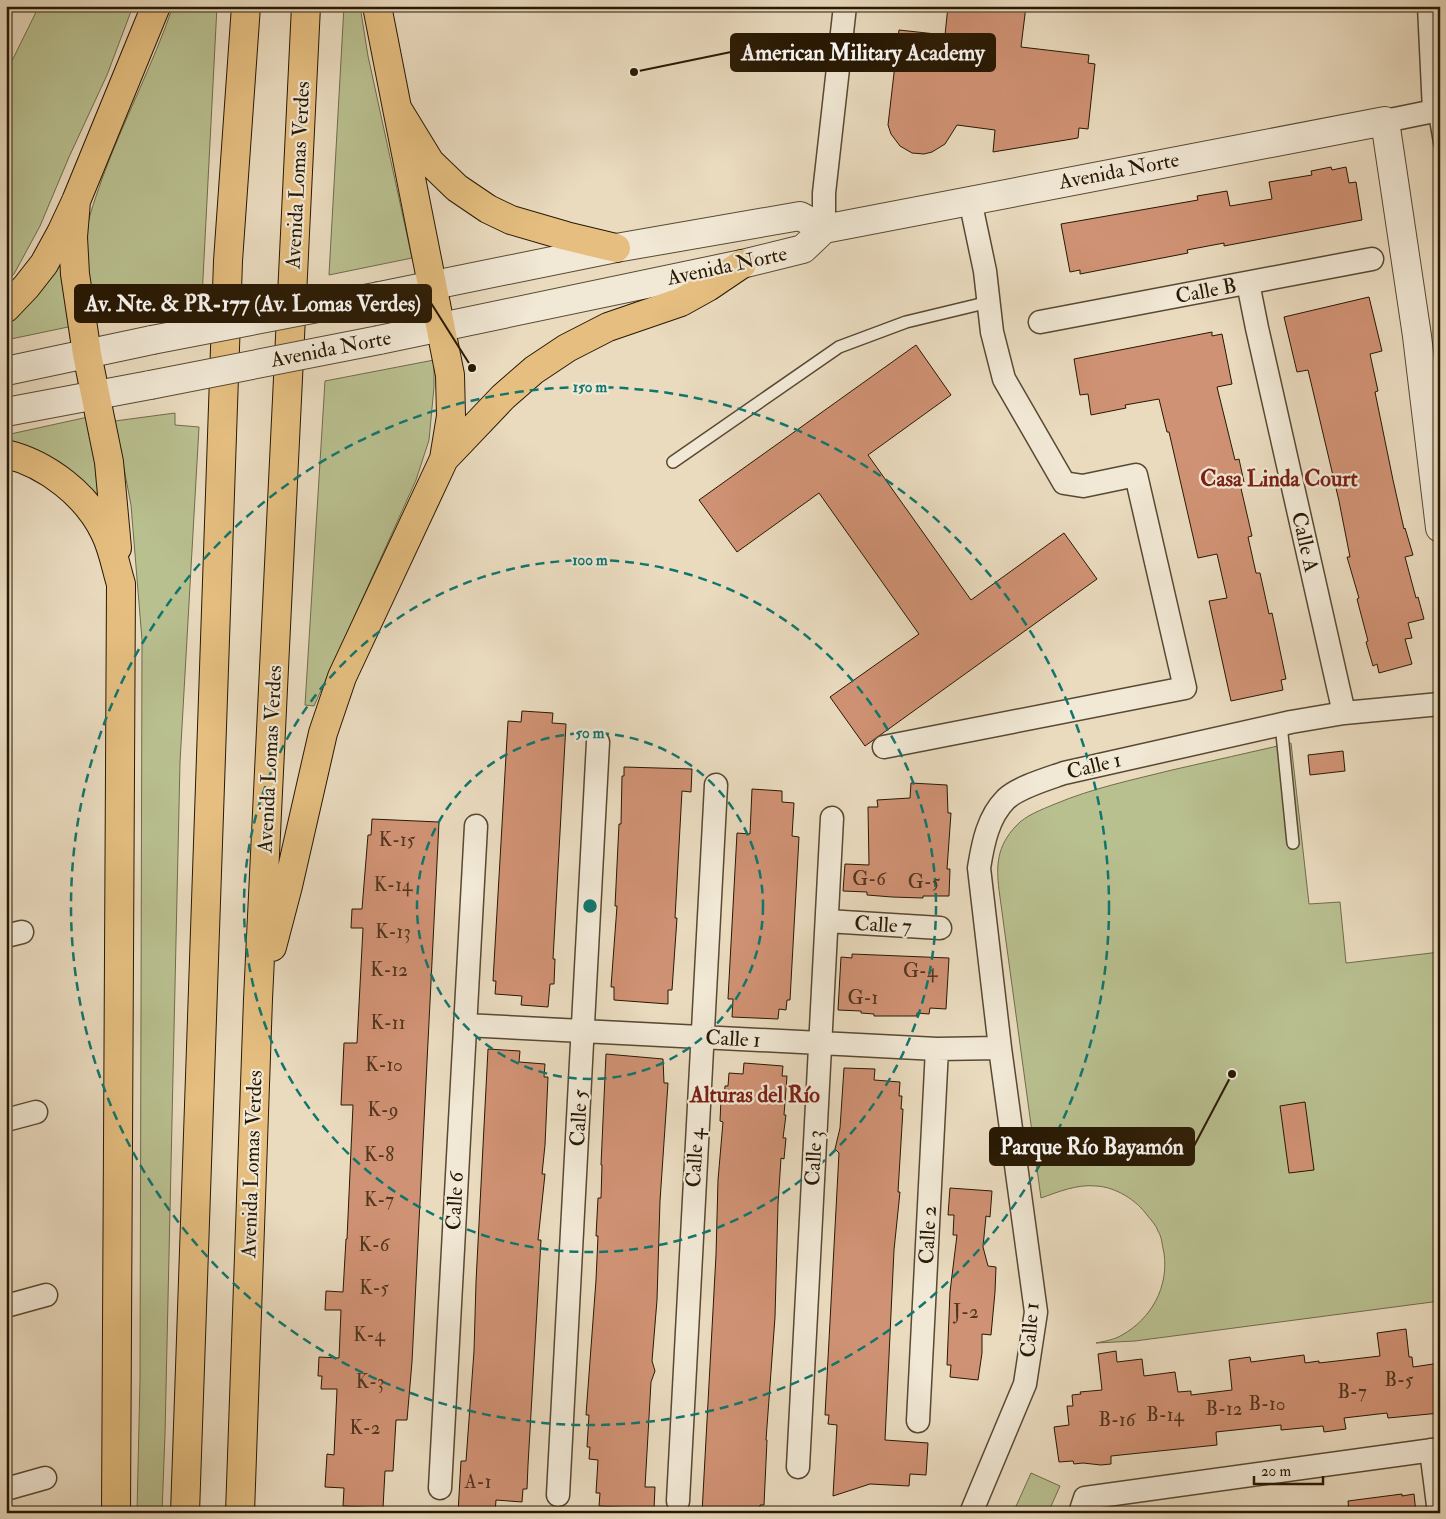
<svg xmlns="http://www.w3.org/2000/svg" width="1446" height="1519" viewBox="0 0 1446 1519" font-family="'IM FELL Double Pica',serif">
<style>
.green{fill:#b9c090;stroke:#706c4a}
.building{fill:#d09274;stroke:#271803}
.lines{fill:none;stroke-linecap:round;stroke-linejoin:round}
.service-casing{stroke:#584932;stroke-width:14}
.minor-casing{stroke:#584932;stroke-width:25}
.tertiary-casing{stroke:#584932;stroke-width:30}
.trunk-casing{stroke:#271803;stroke-width:30}
.service{stroke:#f1e8d5;stroke-width:11}
.minor{stroke:#f1e8d5;stroke-width:22}
.tertiary{stroke:#f1e8d5;stroke-width:28}
.trunk{stroke:#e5be80;stroke-width:28}
.tertiary-bridge-casing{stroke:#584932;stroke-width:30;stroke-linecap:butt}
.tertiary-bridge{stroke:#f1e8d5;stroke-width:28}
.ring{fill:none;stroke:#0f766e;stroke-width:2.5;stroke-dasharray:9 6}
.labels{text-anchor:middle;dominant-baseline:central;stroke-width:4.5;stroke-linejoin:round;paint-order:stroke}
.number-label{font-size:19px;fill:#51361f}
.street-label{font-size:21px;fill:#271803;stroke:#f1e8d5}
.neighbourhood-label{font-size:22px;font-weight:bold;fill:#7a1f14;stroke:#f1e8d5}
.centre{fill:#0f766e;stroke:#f1e8d5;stroke-width:2.5}
.ring-label{font-size:15px;text-anchor:middle;font-weight:bold;fill:#0f766e;stroke:#f1e8d5;stroke-width:4.5;stroke-linejoin:round;paint-order:stroke}
.leader{fill:none;stroke:#271803;stroke-width:2}
.callout-dot{fill:#271803;stroke:#f1e8d5;stroke-width:2}
.callout{fill:#271803;stroke:#271803;stroke-width:2}
.callout-label{font-size:22px;text-anchor:middle;font-weight:bold;fill:#fff}
</style>
<rect width="100%" height="100%" fill="#eadbbf"/>
<filter id="stains"><feTurbulence type="fractalNoise" baseFrequency=".004" numOctaves="4"/><feColorMatrix values="0 0 0 0 .2 0 0 0 0 .09 0 0 0 0 .02 0 0 0 .5 -.17"/></filter>
<radialGradient id="worn" r=".72"><stop offset=".6" stop-color="#630" stop-opacity="0"/><stop offset="1" stop-color="#630" stop-opacity=".3"/></radialGradient>
<!-- green -->
<path class="green" d="M 39,6 L 133,6 L 107,75 L 69,157 L 40,226 L 14,274 L 6,282 L 6,73 Z
M 173,6 L 217,6 L 202,298 L 95,320 L 84,249 C 85,226 94,202 102,179 C 123,121 153,65 173,6 Z
M 344,6 L 360,6 L 368,56 L 412,258 L 329,275 Z
M 63,257 L 73,326 L 6,340 L 6,323 L 31,300 Z
M 434,360 L 434,387 L 429,440 L 416,480 L 314,706 L 305,705 L 325,381 Z
M 175,413 L 175,425 L 199,427 L 180,762 L 165,1434 L 162,1513 L 137,1513 L 140,1379 L 142,640 L 131,505 L 115,421 Z
M 88,417 L 108,512 L 6,442 L 6,435 Z
M 1291,743 L 1309,904 L 1340,902 L 1346,963 L 1440,952 L 1440,1301 L 1135,1341 L 1096,1343 C 1105,1341 1114,1340 1122,1335 C 1151,1319 1169,1287 1164,1253 C 1162,1245 1162,1237 1158,1231 C 1156,1225 1151,1220 1147,1215 C 1136,1200 1116,1187 1096,1186 C 1077,1184 1058,1192 1041,1198 L 999,890 C 996,865 997,846 1016,826 C 1026,815 1041,810 1055,804 C 1093,788 1132,780 1172,770 C 1212,761 1251,752 1291,743 Z
M 1031,1473 L 1060,1486 L 1048,1513 L 1013,1513 Z"/>
<!-- building -->
<path class="building" d="M 948,6 L 1026,6 L 1021,47 L 1089,55 L 1088,63 L 1095,64 L 1088,129 L 1079,128 L 1078,138 L 993,152 L 995,130 L 957,125 L 945,144 L 932,152 L 924,154 L 912,153 L 900,146 L 891,134 L 888,125 L 899,30 L 945,35 Z
M 1331,167 L 1332,170 L 1346,167 L 1349,183 L 1356,182 L 1362,220 L 1224,246 L 1224,243 L 1187,250 L 1188,253 L 1080,274 L 1080,270 L 1070,272 L 1061,224 L 1198,200 L 1197,196 L 1227,191 L 1230,206 L 1272,199 L 1269,182 L 1312,175 L 1311,171 Z
M 1369,297 L 1382,351 L 1370,354 L 1378,391 L 1375,392 L 1393,480 L 1404,529 L 1405,528 L 1413,555 L 1405,557 L 1416,598 L 1418,597 L 1424,619 L 1408,623 L 1412,638 L 1405,639 L 1412,664 L 1379,673 L 1377,664 L 1373,666 L 1366,642 L 1368,641 L 1357,599 L 1359,598 L 1347,557 L 1350,557 L 1339,501 L 1308,370 L 1297,372 L 1284,317 Z
M 1212,332 L 1212,336 L 1222,334 L 1232,384 L 1217,387 L 1235,460 L 1239,459 L 1244,482 L 1240,484 L 1252,536 L 1248,537 L 1256,573 L 1260,573 L 1269,614 L 1272,613 L 1286,679 L 1281,680 L 1283,690 L 1231,701 L 1209,601 L 1227,598 L 1217,554 L 1198,558 L 1169,432 L 1167,432 L 1159,399 L 1125,405 L 1126,408 L 1091,415 L 1088,394 L 1080,395 L 1074,359 Z
M 916,345 L 951,395 L 868,455 L 971,600 L 1064,533 L 1097,579 L 865,746 L 830,697 L 919,634 L 819,493 L 737,552 L 699,500 Z
M 522,711 L 553,713 L 552,723 L 566,724 L 553,959 L 555,959 L 554,984 L 550,984 L 548,1007 L 521,1005 L 522,996 L 495,994 L 496,981 L 493,981 L 508,721 L 521,722 Z
M 1343,751 L 1345,771 L 1310,775 L 1308,755 Z
M 624,767 L 692,769 L 691,792 L 682,791 L 675,918 L 677,918 L 672,990 L 668,990 L 668,1004 L 614,1000 L 614,987 L 611,987 L 617,906 L 615,906 L 619,824 L 621,824 L 622,776 L 624,776 Z
M 911,783 L 947,785 L 948,813 L 951,813 L 947,869 L 950,869 L 949,896 L 923,896 L 923,898 L 892,897 L 867,895 L 867,892 L 843,891 L 845,864 L 869,865 L 868,807 L 878,807 L 877,800 L 910,798 Z
M 752,789 L 782,791 L 782,802 L 794,803 L 792,836 L 799,837 L 790,1000 L 787,1000 L 786,1010 L 779,1009 L 778,1019 L 732,1017 L 733,999 L 728,999 L 737,833 L 750,834 Z
M 372,819 L 439,822 L 412,1362 L 407,1420 L 396,1420 L 393,1471 L 385,1471 L 383,1508 L 343,1506 L 344,1488 L 325,1487 L 327,1454 L 334,1455 L 337,1389 L 321,1389 L 322,1376 L 318,1376 L 319,1357 L 339,1358 L 341,1310 L 325,1310 L 326,1291 L 343,1292 L 346,1239 L 347,1239 L 353,1105 L 341,1105 L 344,1043 L 357,1043 L 363,928 L 351,928 L 352,909 L 362,909 L 368,835 L 371,835 Z
M 852,954 L 949,958 L 946,1009 L 930,1008 L 929,1014 L 917,1013 L 917,1016 L 874,1016 L 874,1014 L 861,1013 L 861,1011 L 838,1010 L 841,957 L 852,958 Z
M 488,1049 L 520,1051 L 519,1062 L 545,1064 L 544,1077 L 548,1077 L 545,1145 L 542,1174 L 545,1174 L 538,1240 L 541,1240 L 528,1465 L 527,1489 L 523,1489 L 522,1502 L 496,1500 L 495,1513 L 458,1513 L 461,1461 L 466,1461 L 474,1351 L 476,1282 Z
M 606,1054 L 663,1059 L 664,1083 L 668,1083 L 660,1201 L 657,1300 L 652,1361 L 655,1371 L 651,1382 L 645,1487 L 655,1487 L 654,1509 L 599,1506 L 600,1493 L 596,1493 L 598,1460 L 589,1459 L 590,1447 L 587,1447 L 589,1415 L 586,1415 L 596,1280 L 598,1236 L 596,1236 L 598,1198 L 601,1198 L 602,1165 L 601,1165 Z
M 744,1063 L 783,1066 L 782,1076 L 787,1076 L 784,1115 L 786,1115 L 783,1138 L 786,1138 L 784,1159 L 781,1158 L 778,1204 L 775,1317 L 766,1440 L 767,1440 L 764,1505 L 760,1505 L 759,1513 L 702,1513 L 716,1255 L 718,1180 L 723,1122 L 720,1121 L 721,1099 L 724,1100 L 725,1086 L 728,1086 L 729,1073 L 743,1074 Z
M 844,1068 L 875,1069 L 874,1080 L 900,1082 L 899,1096 L 902,1096 L 901,1109 L 903,1109 L 898,1192 L 900,1192 L 894,1250 L 885,1440 L 928,1443 L 926,1475 L 910,1474 L 909,1486 L 870,1484 L 833,1496 L 837,1425 L 828,1424 L 829,1415 L 825,1415 L 839,1153 L 835,1149 L 840,1128 Z
M 1305,1102 L 1314,1170 L 1289,1173 L 1280,1106 Z
M 950,1188 L 992,1191 L 990,1217 L 986,1216 L 983,1247 L 988,1266 L 996,1267 L 995,1292 L 991,1335 L 982,1334 L 982,1353 L 978,1380 L 950,1377 L 951,1365 L 947,1365 L 950,1292 L 957,1235 L 953,1235 L 954,1215 L 948,1215 Z
M 1406,1329 L 1409,1357 L 1412,1357 L 1413,1367 L 1440,1363 L 1440,1413 L 1388,1418 L 1387,1413 L 1344,1418 L 1346,1429 L 1324,1432 L 1323,1426 L 1281,1430 L 1281,1425 L 1216,1432 L 1217,1445 L 1111,1456 L 1111,1464 L 1101,1465 L 1083,1463 L 1074,1464 L 1073,1461 L 1059,1462 L 1054,1427 L 1069,1425 L 1067,1406 L 1073,1406 L 1072,1395 L 1081,1394 L 1080,1392 L 1102,1390 L 1098,1354 L 1116,1351 L 1117,1362 L 1142,1359 L 1144,1376 L 1175,1372 L 1178,1392 L 1191,1391 L 1191,1395 L 1232,1390 L 1229,1360 L 1250,1357 L 1251,1362 L 1304,1355 L 1305,1363 L 1319,1361 L 1319,1363 L 1380,1356 L 1377,1333 Z
M 1402,1494 L 1402,1496 L 1414,1494 L 1416,1513 L 1349,1513 L 1348,1501 Z"/>
<g class="lines">
<!-- service casing -->
<g class="service-casing">
<path id="service" d="M 1434,111 L 1440,145
M 673,462 L 839,347 L 906,322 L 989,302
M 1281,724 L 1293,843"/>
</g>
<!-- minor casing -->
<g class="minor-casing">
<path id="minor" d="M 1385,121 L 1434,111 L 1429,6
M 824,229 L 824,193 L 845,6
M 1248,283 L 1257,328 L 1344,713
M 1040,322 L 1372,259
M 884,747 L 1185,688 L 1136,475 L 1083,486 L 1064,483 L 1004,379 L 992,332 L 985,271 L 970,200
M 827,921 L 940,928
M 6,936 L 22,932
M 465,1025 L 937,1049 L 1000,1048
M 6,1120 L 36,1112
M 6,1306 L 46,1295
M 918,1421 L 937,1049
M 1431,1450 L 1439,1513
M 798,1467 L 832,818
M 440,1488 L 476,826
M 6,1489 L 45,1478
M 558,1495 L 598,742
M 678,1501 L 716,785
M 971,1513 L 1025,1384 L 1036,1312 L 1000,1048 L 979,868 C 983,843 988,817 1006,799 C 1019,787 1047,779 1064,773 L 1291,722 L 1344,713 L 1440,704
M 1080,1513 L 1085,1498 L 1440,1449"/>
</g>
<!-- tertiary casing -->
<g class="tertiary-casing">
<path id="tertiary" d="M 380,296 L 616,248 L 800,216 L 824,229
M 379,340 L 742,264 L 803,249 L 824,229 L 1385,121 L 1417,336 L 1440,528
M 6,371 L 152,340
M 6,412 L 150,385"/>
</g>
<!-- trunk casing -->
<g class="trunk-casing">
<path id="trunk" d="M 377,6 L 397,108 L 430,162 L 457,188 L 488,209 L 511,220 L 566,236 L 616,248
M 76,201 L 73,237 L 75,274 L 87,354 L 109,462 L 117,548
M 6,308 L 26,287 L 44,264 L 61,233 L 76,201 L 156,6
M 6,454 C 47,464 87,495 105,533 C 113,549 116,568 121,584 L 116,1513
M 444,459 L 503,397 L 534,370 L 567,348 L 608,327 L 681,302 L 708,287 L 742,264
M 272,947 L 288,886 L 323,733 L 342,677 L 444,459 L 451,416 L 450,375 L 397,108
M 185,1513 L 228,261 L 246,6
M 240,1513 L 258,999 L 306,6"/>
</g>
<!-- service -->
<use href="#service" class="service"/>
<!-- minor -->
<use href="#minor" class="minor"/>
<!-- tertiary -->
<use href="#tertiary" class="tertiary"/>
<!-- trunk -->
<use href="#trunk" class="trunk"/>
<!-- tertiary-bridge casing -->
<g class="tertiary-bridge-casing">
<path id="tertiary-bridge" d="M 152,340 L 380,296
M 150,385 L 379,340"/>
</g>
<!-- tertiary-bridge -->
<use href="#tertiary-bridge" class="tertiary-bridge"/>
</g>
<!-- distance rings -->
<g class="ring">
<circle cx="590" cy="906" r="173"/>
<circle cx="590" cy="906" r="346"/>
<circle cx="590" cy="906" r="519"/>
</g>
<g class="labels">
<!-- number labels -->
<g class="number-label">
<text x="397" y="840">K-15</text>
<text x="869" y="879">G-6</text>
<text x="924" y="882">G-5</text>
<text x="393" y="885">K-14</text>
<text x="393" y="932">K-13</text>
<text x="389" y="970">K-12</text>
<text x="920" y="971">G-4</text>
<text x="863" y="998">G-1</text>
<text x="388" y="1023">K-11</text>
<text x="384" y="1065">K-10</text>
<text x="383" y="1110">K-9</text>
<text x="379" y="1155">K-8</text>
<text x="379" y="1200">K-7</text>
<text x="374" y="1245">K-6</text>
<text x="374" y="1288">K-5</text>
<text x="966" y="1312">J-2</text>
<text x="369" y="1335">K-4</text>
<text x="1399" y="1380">B-5</text>
<text x="370" y="1382">K-3</text>
<text x="1352" y="1392">B-7</text>
<text x="1267" y="1404">B-10</text>
<text x="1224" y="1409">B-12</text>
<text x="1165" y="1415">B-14</text>
<text x="1117" y="1420">B-16</text>
<text x="365" y="1428">K-2</text>
<text x="478" y="1482">A-1</text>
</g>
<!-- street labels -->
<g class="street-label">
<text transform="translate(1119 171) rotate(-11)">Avenida Norte</text>
<text transform="translate(298 175) rotate(-87)">Avenida Lomas Verdes</text>
<text transform="translate(727 266) rotate(-12)">Avenida Norte</text>
<text transform="translate(1206 291) rotate(-11)">Calle B</text>
<text transform="translate(331 349) rotate(-11)">Avenida Norte</text>
<text transform="translate(1305 542) rotate(77)">Calle A</text>
<text transform="translate(270 759) rotate(-87)">Avenida Lomas Verdes</text>
<text transform="translate(1094 766) rotate(-14)">Calle 1</text>
<text transform="translate(883 925) rotate(3)">Calle 7</text>
<text transform="translate(733 1039) rotate(3)">Calle 1</text>
<text transform="translate(579 1118) rotate(-87)">Calle 5</text>
<text transform="translate(695 1158) rotate(-87)">Calle 4</text>
<text transform="translate(814 1158) rotate(-87)">Calle 3</text>
<text transform="translate(252 1164) rotate(-88)">Avenida Lomas Verdes</text>
<text transform="translate(455 1201) rotate(-87)">Calle 6</text>
<text transform="translate(928 1235) rotate(-87)">Calle 2</text>
<text transform="translate(1030 1330) rotate(-86)">Calle 1</text>
</g>
<!-- neighbourhood labels -->
<g class="neighbourhood-label">
<text x="1279" y="479">Casa Linda Court</text>
<text x="755" y="1095">Alturas del Río</text>
</g>
</g>
<circle cx="590" cy="906" r="8" class="centre"/>
<g class="ring-label">
<text x="590" y="392">150 m</text>
<text x="590" y="565">100 m</text>
<text x="590" y="738">50 m</text>
</g>
<!-- callouts -->
<path class="leader" d="M634 72L731 52M472 368L431 303M1232 1074L1194 1146"/>
<g class="callout-dot">
<circle cx="634" cy="72" r="5"/>
<circle cx="472" cy="368" r="5"/>
<circle cx="1232" cy="1074" r="5"/>
</g>
<g class="callout">
<rect x="731" y="34" width="264" height="37" rx="5"/>
<rect x="75" y="285" width="356" height="37" rx="5"/>
<rect x="990" y="1128" width="204" height="37" rx="5"/>
</g>
<g class="callout-label">
<text x="863" y="60">American Military Academy</text>
<text x="253" y="311">Av. Nte. &amp; PR-177 (Av. Lomas Verdes)</text>
<text x="1092" y="1154">Parque Río Bayamón</text>
</g>
<!-- margin -->
<rect width="1446" height="1519" fill="none" stroke="#eadbbf" stroke-width="25"/>
<rect x="8" y="8" width="1431" height="1504" fill="none" stroke="#271803" stroke-width="2.5"/>
<rect x="12" y="12" width="1421" height="1494" fill="none" stroke="#271803"/>
<!-- scale -->
<path d="M1254 1476v8h69v-8" fill="none" stroke="#271803" stroke-width="2.5"/>
<text x="1261" y="1476" font-size="15" fill="#271803" stroke="#f1e8d5" stroke-width="4" paint-order="stroke">20 m</text>
<rect width="100%" height="100%" filter="url(#stains)"/>
<rect width="100%" height="100%" fill="url(#worn)"/>
</svg>
